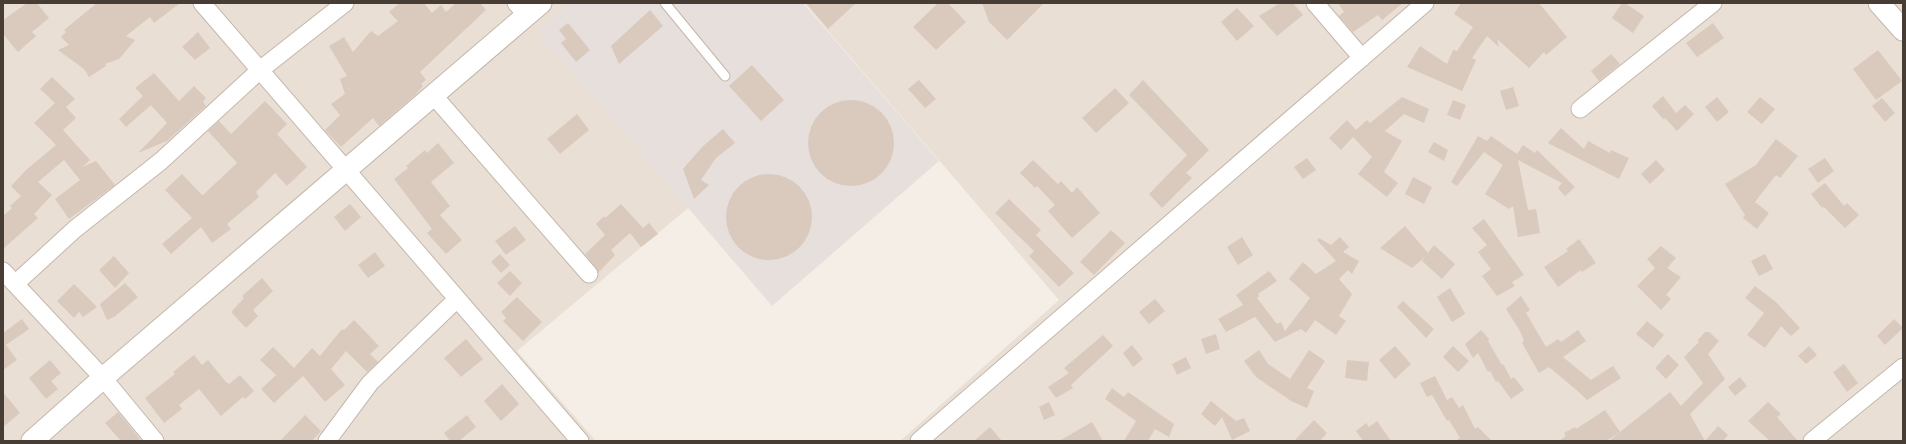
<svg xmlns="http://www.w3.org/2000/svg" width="1906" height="444" viewBox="0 0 1906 444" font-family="'Asap Condensed',sans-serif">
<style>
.residential{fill:#e9dfd4}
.industrial{fill:#e7dfdb}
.building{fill:#dacabe}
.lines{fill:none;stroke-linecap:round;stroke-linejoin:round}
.service-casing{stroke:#c4b7ab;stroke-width:11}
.minor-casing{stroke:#c4b7ab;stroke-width:19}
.tertiary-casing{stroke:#c4b7ab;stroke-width:23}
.service{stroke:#fff;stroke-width:9}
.minor{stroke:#fff;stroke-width:17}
.tertiary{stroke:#fff;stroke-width:21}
</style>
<rect width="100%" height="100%" fill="#f4eee6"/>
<!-- residential -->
<path class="residential" d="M 3,3 L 570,3 L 537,32 L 688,208 L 517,351 L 596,441 L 3,441 Z
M 804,3 L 1903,3 L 1903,441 L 900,441 L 1059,300 Z"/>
<!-- industrial -->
<path class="industrial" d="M 570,3 L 803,3 L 939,161 L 772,306 L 537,32 Z"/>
<!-- building -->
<path class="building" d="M 27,3 L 37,3 L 49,18 L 32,32 L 36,36 L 18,52 L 3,34 L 3,20 Z
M 97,3 L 180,3 L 154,23 L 150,17 L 126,36 L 135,40 L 119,59 L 105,64 L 106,66 L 89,77 L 84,69 L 58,50 L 69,45 L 61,37 L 66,32 L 64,30 Z
M 400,3 L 424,3 L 432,13 L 441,5 L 446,12 L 456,3 L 480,3 L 486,10 L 420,72 L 426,80 L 421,84 L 423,86 L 415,95 L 379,126 L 373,118 L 341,147 L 325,130 L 340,115 L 331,104 L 345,94 L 340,79 L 347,76 L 329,46 L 344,37 L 353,52 L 371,31 L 378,36 L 398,21 L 389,12 Z
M 806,3 L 856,3 L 828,29 Z
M 938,3 L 948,3 L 966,22 L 936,50 L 913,27 Z
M 982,3 L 1044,3 L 1007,40 L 989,22 Z
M 1280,3 L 1293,3 L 1303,15 L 1277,36 L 1259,16 Z
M 1338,3 L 1403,3 L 1382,20 L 1378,15 L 1353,32 L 1339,16 L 1344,12 Z
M 1461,3 L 1539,3 L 1567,37 L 1546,55 L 1544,52 L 1529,68 L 1497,39 L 1499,47 L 1487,36 L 1472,58 L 1476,60 L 1462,91 L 1407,67 L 1420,46 L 1447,64 L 1453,50 L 1457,51 L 1473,27 L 1454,14 Z
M 1622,3 L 1625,3 L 1644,16 L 1633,33 L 1612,18 Z
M 1237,8 L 1254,26 L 1237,41 L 1221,22 Z
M 650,10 L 663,26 L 619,64 L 611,46 Z
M 568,23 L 590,50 L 576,62 L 561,43 L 566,39 L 559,30 Z
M 1713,23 L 1724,38 L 1697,57 L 1686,43 Z
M 198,32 L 210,48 L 195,60 L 182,47 Z
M 1878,50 L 1902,81 L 1876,100 L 1853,69 Z
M 1611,54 L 1620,64 L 1599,81 L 1591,71 Z
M 752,65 L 784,100 L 761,121 L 729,86 Z
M 154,73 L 179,101 L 194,86 L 206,98 L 203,102 L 206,106 L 167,141 L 138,153 L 167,123 L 151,105 L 126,127 L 119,119 L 143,96 L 135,88 Z
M 52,77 L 75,99 L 66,107 L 76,118 L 63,130 L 90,160 L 82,167 L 96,161 L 115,185 L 69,219 L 55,199 L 80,180 L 64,160 L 38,182 L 52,195 L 34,214 L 38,218 L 3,249 L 3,216 L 12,208 L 10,206 L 21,196 L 11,186 L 26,170 L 56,145 L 34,123 L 55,103 L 40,89 Z
M 919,80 L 936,99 L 925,108 L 908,89 Z
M 1143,80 L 1209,150 L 1186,173 L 1192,178 L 1162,208 L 1149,194 L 1187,155 L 1129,95 Z
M 1513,87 L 1519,106 L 1506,110 L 1500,91 Z
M 1115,88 L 1129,103 L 1096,133 L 1082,118 Z
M 1663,96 L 1676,113 L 1685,105 L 1694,114 L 1677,131 L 1665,118 L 1664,120 L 1652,106 Z
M 1402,97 L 1429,109 L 1424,123 L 1404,114 L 1385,131 L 1402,141 L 1384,172 L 1398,183 L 1387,197 L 1358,174 L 1372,157 L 1353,137 L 1341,150 L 1329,138 L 1347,120 L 1356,130 L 1367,120 L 1370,123 Z
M 1717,97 L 1729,112 L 1717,122 L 1705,107 Z
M 1760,97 L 1775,109 L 1762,124 L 1747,112 Z
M 1882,98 L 1895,113 L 1885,122 L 1872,106 Z
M 1453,100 L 1466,105 L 1460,120 L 1447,115 Z
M808 143a43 43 0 1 1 86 0a43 43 0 1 1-86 0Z
M 265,101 L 287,124 L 277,134 L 307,167 L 287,186 L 275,173 L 256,192 L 259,197 L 227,224 L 231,229 L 212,243 L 201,227 L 171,254 L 162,244 L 192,218 L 165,190 L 182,174 L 202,195 L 204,194 L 237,163 L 208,131 L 219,121 L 231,134 Z
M 577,114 L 589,130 L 560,154 L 547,139 Z
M 1561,128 L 1584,149 L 1588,141 L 1610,153 L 1611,150 L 1629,158 L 1619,179 L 1548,143 Z
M 723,129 L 735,143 L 716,158 L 701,180 L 709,185 L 694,199 L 683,169 L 702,147 Z
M 1478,136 L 1487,141 L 1491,136 L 1517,154 L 1523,145 L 1535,153 L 1537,150 L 1575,187 L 1565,196 L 1558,188 L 1562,183 L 1518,160 L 1528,210 L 1536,209 L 1540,233 L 1518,237 L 1513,206 L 1509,209 L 1485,194 L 1503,165 L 1484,152 L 1457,186 L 1451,182 Z
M 1776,139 L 1798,156 L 1780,178 L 1776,175 L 1755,202 L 1769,213 L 1757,229 L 1743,218 L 1745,215 L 1725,184 L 1756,165 Z
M 1434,142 L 1448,150 L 1444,161 L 1428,152 Z
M 438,143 L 454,163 L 431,182 L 450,206 L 440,215 L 462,240 L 446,254 L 427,233 L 432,229 L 394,179 L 408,168 L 406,166 L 425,150 L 427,153 Z
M 1307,158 L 1316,170 L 1303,179 L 1294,167 Z
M 1825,158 L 1834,171 L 1818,183 L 1808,169 Z
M 1033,160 L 1058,184 L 1061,181 L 1072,193 L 1077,187 L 1100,213 L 1072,238 L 1048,211 L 1055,205 L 1037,186 L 1035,188 L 1020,173 Z
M 1656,160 L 1665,170 L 1650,184 L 1641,174 Z
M726 217a43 43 0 1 1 86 0a43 43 0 1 1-86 0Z
M 1413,177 L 1432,187 L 1424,204 L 1405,194 Z
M 1825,183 L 1844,206 L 1847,203 L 1859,215 L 1845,228 L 1824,207 L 1822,208 L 1811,194 Z
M 1009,199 L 1041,230 L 1036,235 L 1074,273 L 1059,287 L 1029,256 L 1034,251 L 995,213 Z
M 350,204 L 361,217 L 345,231 L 334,217 Z
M 621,204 L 643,228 L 649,223 L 658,234 L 641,247 L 630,233 L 611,250 L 615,255 L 599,272 L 585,254 L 605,235 L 596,224 L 604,216 L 605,218 Z
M 1484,219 L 1524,275 L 1512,282 L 1515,286 L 1497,296 L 1482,276 L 1491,269 L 1478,252 L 1487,245 L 1472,228 Z
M 515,226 L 526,240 L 506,255 L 495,241 Z
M 1405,226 L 1428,253 L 1434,245 L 1455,264 L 1442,279 L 1422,261 L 1425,257 L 1412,268 L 1380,248 Z
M 1111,230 L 1125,243 L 1094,275 L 1080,262 Z
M 1242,237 L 1253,255 L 1238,265 L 1227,247 Z
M 1340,237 L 1349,247 L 1343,252 L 1359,261 L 1352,274 L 1348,270 L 1339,279 L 1352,294 L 1339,316 L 1346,321 L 1336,335 L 1315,320 L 1306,333 L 1301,329 L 1275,342 L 1255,317 L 1226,332 L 1218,319 L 1243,305 L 1236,295 L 1269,271 L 1277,281 L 1258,294 L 1259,296 L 1257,298 L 1277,324 L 1281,322 L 1285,331 L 1310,298 L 1289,279 L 1303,262 L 1316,274 L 1336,261 L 1317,240 L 1319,238 L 1331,245 Z
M 1579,239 L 1596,263 L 1582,272 L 1581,270 L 1558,287 L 1544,267 L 1568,251 L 1566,249 Z
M 1661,246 L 1676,258 L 1667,268 L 1681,277 L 1666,295 L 1671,299 L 1661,310 L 1637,286 L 1655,268 L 1647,259 Z
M 375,252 L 385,266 L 368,278 L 358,265 Z
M 500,254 L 510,265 L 501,273 L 491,262 Z
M 1765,254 L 1773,269 L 1759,276 L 1751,261 Z
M 114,256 L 129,273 L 115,288 L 99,270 Z
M 510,271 L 522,283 L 510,296 L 497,283 Z
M 262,278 L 273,291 L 253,310 L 258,316 L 246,328 L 231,312 L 244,298 L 242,296 Z
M 125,283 L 138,297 L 114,317 L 107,320 L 100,304 Z
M 74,284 L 97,307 L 83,317 L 79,312 L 74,318 L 57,301 Z
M 1755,286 L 1776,302 L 1800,328 L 1791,336 L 1781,326 L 1765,348 L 1747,335 L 1764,313 L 1745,298 Z
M 1450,288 L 1465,313 L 1465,314 L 1452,322 L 1437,297 Z
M 1521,296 L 1530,310 L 1526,313 L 1546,347 L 1558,339 L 1561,342 L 1578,330 L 1586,341 L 1563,357 L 1591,380 L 1613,366 L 1621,378 L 1587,400 L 1580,393 L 1549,367 L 1539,373 L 1522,343 L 1524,341 L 1520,331 L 1506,309 Z
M 517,297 L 542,322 L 523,341 L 503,321 L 506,318 L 501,312 Z
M 1155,299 L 1165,311 L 1149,324 L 1139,312 Z
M 1403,301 L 1434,329 L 1426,338 L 1397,307 Z
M 22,319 L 29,329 L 6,345 L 17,360 L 3,370 L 3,333 Z
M 1894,319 L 1903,328 L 1885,345 L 1877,336 Z
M 354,320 L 379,346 L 370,354 L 378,362 L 367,372 L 346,351 L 331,369 L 345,385 L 325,402 L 303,376 L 274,403 L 261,389 L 276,375 L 260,360 L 273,347 L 294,368 L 312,348 L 320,356 L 342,329 L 344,330 Z
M 1647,321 L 1664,335 L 1653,348 L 1636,334 Z
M 1481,330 L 1489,339 L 1488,341 L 1502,365 L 1503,364 L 1511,379 L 1514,377 L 1524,390 L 1511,399 L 1498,381 L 1496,382 L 1490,371 L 1488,372 L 1478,353 L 1473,358 L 1465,344 Z
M 1705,332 L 1709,332 L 1719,341 L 1708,354 L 1725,379 L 1690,414 L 1705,441 L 1609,441 L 1620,432 L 1606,441 L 1559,441 L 1566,436 L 1564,433 L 1575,427 L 1576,429 L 1605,410 L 1620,432 L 1670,392 L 1681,406 L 1703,383 L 1684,357 L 1699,342 L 1697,341 Z
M 1216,334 L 1220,349 L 1206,354 L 1201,339 Z
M 1103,335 L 1113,346 L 1071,385 L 1073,388 L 1056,398 L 1048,387 L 1069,373 L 1064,368 Z
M 466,339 L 483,359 L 461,377 L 444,358 Z
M 1132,345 L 1143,359 L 1133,367 L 1123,353 Z
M 1395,346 L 1411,364 L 1395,379 L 1379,360 Z
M 1453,346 L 1469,361 L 1458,372 L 1443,357 Z
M 1809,346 L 1817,355 L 1806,364 L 1798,356 Z
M 1259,350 L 1268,364 L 1290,379 L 1309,350 L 1325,361 L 1307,388 L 1314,391 L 1307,408 L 1291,401 L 1256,377 L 1244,361 Z
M 1668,354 L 1679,365 L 1666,379 L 1655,368 Z
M 194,355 L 202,365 L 208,360 L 226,382 L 229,384 L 240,375 L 254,391 L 245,399 L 243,397 L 221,416 L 199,389 L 179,405 L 182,409 L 164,423 L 145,398 L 175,374 L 173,372 Z
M 1186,357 L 1191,368 L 1177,375 L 1172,364 Z
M 50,360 L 61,373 L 51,381 L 58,389 L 46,399 L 29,378 Z
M 1347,360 L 1369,362 L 1367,381 L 1345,378 Z
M 1844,364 L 1858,383 L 1847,392 L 1833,372 Z
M 1435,376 L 1447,400 L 1452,397 L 1459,408 L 1463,405 L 1475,429 L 1478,427 L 1492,441 L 1455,441 L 1460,438 L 1449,420 L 1447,421 L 1432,395 L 1427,397 L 1420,383 Z
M 1740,377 L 1747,386 L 1735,396 L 1728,387 Z
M 502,384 L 519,404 L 501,421 L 484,401 Z
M 1112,388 L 1124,397 L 1128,392 L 1174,424 L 1169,437 L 1155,429 L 1148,441 L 1124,441 L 1136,421 L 1105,399 Z
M 3,392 L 20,413 L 3,427 Z
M 1211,401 L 1236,421 L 1244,418 L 1250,431 L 1232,440 L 1222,417 L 1215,426 L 1201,414 Z
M 1049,402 L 1055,415 L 1044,420 L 1039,407 Z
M 1768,402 L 1781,414 L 1777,417 L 1798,441 L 1770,441 L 1748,421 Z
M 118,412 L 140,439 L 138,441 L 121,441 L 105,423 Z
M 305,415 L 321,431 L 312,441 L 280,441 Z
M 467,415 L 476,427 L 459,441 L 450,441 L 444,433 Z
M 1314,420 L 1327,433 L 1320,441 L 1294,441 Z
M 1377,421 L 1391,441 L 1363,441 L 1356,431 L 1366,423 L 1369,427 Z
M 1092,422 L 1103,441 L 1059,441 Z
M 1718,426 L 1728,435 L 1723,441 L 1705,441 Z
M 990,427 L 1002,441 L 974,441 Z"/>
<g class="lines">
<!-- service casing -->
<g class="service-casing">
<path id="service" d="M 665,3 L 725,76"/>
</g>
<!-- minor casing -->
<g class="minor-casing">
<path id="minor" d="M 202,3 L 580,441
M 516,3 L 527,15
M 1315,3 L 1362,58
M 434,96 L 589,274
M 1580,109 L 1713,3
M 3,271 L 103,378 L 155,441
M 15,284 L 75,229 L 161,161 L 260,70 L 345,3
M 327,441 L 370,383 L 457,299
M 919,441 L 1425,3
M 1812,441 L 1903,367"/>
</g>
<!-- tertiary casing -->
<g class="tertiary-casing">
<path id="tertiary" d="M 1879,3 L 1903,30
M 32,441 L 103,378 L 541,3"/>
</g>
<!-- service -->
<use href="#service" class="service"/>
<!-- minor -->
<use href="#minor" class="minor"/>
<!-- tertiary -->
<use href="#tertiary" class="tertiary"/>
</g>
<!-- border -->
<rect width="1906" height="444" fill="none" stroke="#483d35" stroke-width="8"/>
</svg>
